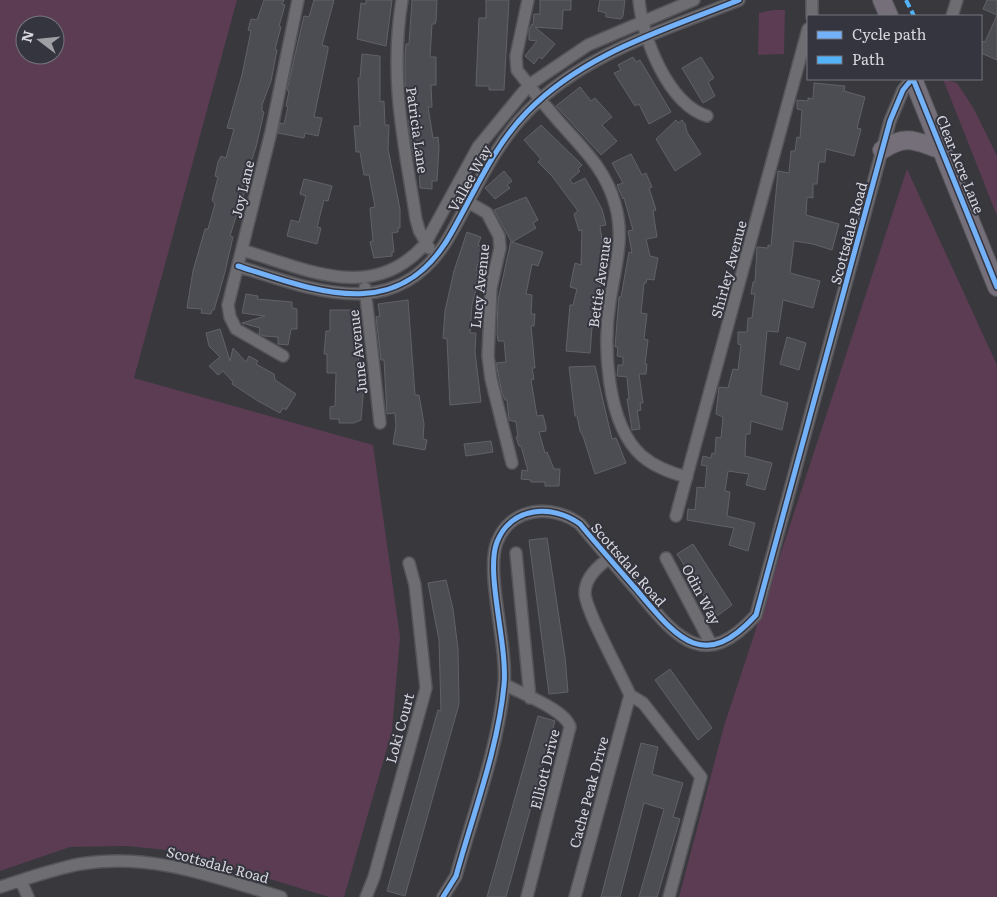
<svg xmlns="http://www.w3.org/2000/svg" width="997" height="897" viewBox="0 0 997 897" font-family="Literata,serif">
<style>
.green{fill:#5b3c53;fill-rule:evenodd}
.building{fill:#4c4d52;stroke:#616267}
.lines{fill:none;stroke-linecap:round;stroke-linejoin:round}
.street-casing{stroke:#545459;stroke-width:14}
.primary-casing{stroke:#545459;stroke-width:20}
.street{stroke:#6e6e72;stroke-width:11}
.primary{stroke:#746f79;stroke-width:18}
.quiet{stroke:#52b3f8;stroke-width:4;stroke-dasharray:8 4;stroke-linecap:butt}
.cycleway-casing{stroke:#353540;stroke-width:8}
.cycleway{stroke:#73b2f8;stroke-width:5}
.labels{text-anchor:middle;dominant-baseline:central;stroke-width:4;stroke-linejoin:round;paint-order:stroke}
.street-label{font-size:14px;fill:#d6d6dd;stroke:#353540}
</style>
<rect width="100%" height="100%" fill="#38383d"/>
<!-- green -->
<path class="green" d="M 0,0 L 237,0 L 134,378 L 373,445 L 400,637 L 392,731 L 344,897 L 329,897 L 177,851 L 127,846 L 70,847 L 0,871 ZM 25,25 L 55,25 L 55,55 L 25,55 Z
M 773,10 L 785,10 L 784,54 L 758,55 L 759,13 Z
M 943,79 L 957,83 L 974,109 L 997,156 L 997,216 Z
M 907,169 L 997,365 L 997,897 L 679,897 L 724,726 Z"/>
<!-- building -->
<path class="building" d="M 264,0 L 284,0 L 282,4 L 285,5 L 279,26 L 281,27 L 275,49 L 277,50 L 271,81 L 262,105 L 262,111 L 264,112 L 256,147 L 242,190 L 245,190 L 241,207 L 239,207 L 230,236 L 233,237 L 225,272 L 214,310 L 212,310 L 211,314 L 201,313 L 202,309 L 187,308 L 193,271 L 205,229 L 208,229 L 215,204 L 212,200 L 218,177 L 215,176 L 218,162 L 221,156 L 226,158 L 234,129 L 227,128 L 242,75 L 251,31 L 248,30 L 251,19 L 257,20 Z
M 314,0 L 334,0 L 322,45 L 328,47 L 328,50 L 314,117 L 322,118 L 318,136 L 305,133 L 304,138 L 278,133 L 280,123 L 284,124 L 288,107 L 286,106 L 289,91 L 287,90 L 304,16 L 309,17 Z
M 366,0 L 392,0 L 386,46 L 357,39 L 361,3 L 366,4 Z
M 412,0 L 437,0 L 436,21 L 435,24 L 432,24 L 430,57 L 436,57 L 436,85 L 431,85 L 432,107 L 428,107 L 433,138 L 438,137 L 439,147 L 437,181 L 432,181 L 432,189 L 420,188 L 419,162 L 415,163 L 409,129 L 408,87 L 405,86 L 405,57 L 406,44 L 409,44 Z
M 486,0 L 509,0 L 504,90 L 489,90 L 489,86 L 476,86 L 479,18 L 486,18 Z
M 540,0 L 571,0 L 571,10 L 563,10 L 562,29 L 535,27 L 555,44 L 542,59 L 539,57 L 534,64 L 525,56 L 537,41 L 529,40 L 529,30 L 532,24 L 533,25 L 534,14 L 540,14 Z
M 600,0 L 625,0 L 623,16 L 621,19 L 606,17 L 606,13 L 598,11 Z
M 987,0 L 997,0 L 997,60 L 981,53 L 981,41 L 985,42 L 997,15 L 983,9 Z
M 362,54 L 380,56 L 380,102 L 384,101 L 385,125 L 389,125 L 388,149 L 400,209 L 400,228 L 398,228 L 398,232 L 392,233 L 394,252 L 392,252 L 392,256 L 374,258 L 370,242 L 373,241 L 370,208 L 375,207 L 369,175 L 364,175 L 360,152 L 356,152 L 355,137 L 354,126 L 360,126 L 358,78 L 360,78 Z
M 633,57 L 636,62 L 640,60 L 671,112 L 649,124 L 639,104 L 635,106 L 614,73 L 621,70 L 618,65 Z
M 701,57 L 714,78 L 708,82 L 715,96 L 703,103 L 682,68 Z
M 814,83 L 845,86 L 844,91 L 865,97 L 857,128 L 861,129 L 854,156 L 826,149 L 825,162 L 819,162 L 817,184 L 813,184 L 813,198 L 807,197 L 806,215 L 839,224 L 832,250 L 813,244 L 794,241 L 790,273 L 820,281 L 813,308 L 783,300 L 778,332 L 767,331 L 761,395 L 788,403 L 782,430 L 751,421 L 750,434 L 746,434 L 745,456 L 772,463 L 765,490 L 746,485 L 749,474 L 728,471 L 725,491 L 730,492 L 727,516 L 755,523 L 748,551 L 729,545 L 734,528 L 687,520 L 688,509 L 695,510 L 697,487 L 705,488 L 707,466 L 701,465 L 703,456 L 711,458 L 712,453 L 715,454 L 716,437 L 721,438 L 723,417 L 716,414 L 719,387 L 728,388 L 733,369 L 738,370 L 741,345 L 738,344 L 738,332 L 747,332 L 748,318 L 752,318 L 755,294 L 751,294 L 753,282 L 755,282 L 757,247 L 768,248 L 768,245 L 771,246 L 778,171 L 789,173 L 791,151 L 795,151 L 797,137 L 800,138 L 802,110 L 797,109 L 797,100 L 808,101 L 808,98 L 813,99 Z
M 580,87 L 591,101 L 595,98 L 612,117 L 602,125 L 617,141 L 601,155 L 556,106 Z
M 676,120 L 678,123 L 682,120 L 685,124 L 687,132 L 701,154 L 675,171 L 656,139 Z
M 541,125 L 582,165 L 578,169 L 580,171 L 570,180 L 573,184 L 585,178 L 602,209 L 606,225 L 600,226 L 605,260 L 592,328 L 590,353 L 566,351 L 570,305 L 573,305 L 577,289 L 570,287 L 575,263 L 581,265 L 582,230 L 579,231 L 574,214 L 578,211 L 552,176 L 538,162 L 541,159 L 524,140 Z
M 631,154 L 642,175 L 646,173 L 652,187 L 649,188 L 656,210 L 653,211 L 657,237 L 646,239 L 650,256 L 658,258 L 654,280 L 647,279 L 646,283 L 644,283 L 641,313 L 647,314 L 644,339 L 648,340 L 645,364 L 647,364 L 646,374 L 639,374 L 643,403 L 640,403 L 641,410 L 637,411 L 640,429 L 632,430 L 627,399 L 629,399 L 627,377 L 617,376 L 618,365 L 623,365 L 623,357 L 617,356 L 618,347 L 615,347 L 619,297 L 621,297 L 629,252 L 632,253 L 628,231 L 633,230 L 624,198 L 623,199 L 617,185 L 623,183 L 612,163 Z
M 504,171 L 512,181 L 507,185 L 510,188 L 495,199 L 485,188 Z
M 304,179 L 332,186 L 328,201 L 324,200 L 317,227 L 321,228 L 317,244 L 287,236 L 291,220 L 299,222 L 306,196 L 300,194 Z
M 526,197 L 538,220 L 533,223 L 536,228 L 512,242 L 543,252 L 538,266 L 532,264 L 526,294 L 532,295 L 531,314 L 535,314 L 534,326 L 531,326 L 535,368 L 532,368 L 534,379 L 531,380 L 537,416 L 543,415 L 546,427 L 546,431 L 539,432 L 545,453 L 547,452 L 554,469 L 560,469 L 559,486 L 545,486 L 545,482 L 531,482 L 531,480 L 521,479 L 522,470 L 528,471 L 521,446 L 519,446 L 516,437 L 518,437 L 516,422 L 509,420 L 507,400 L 505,400 L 502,393 L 496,363 L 506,362 L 504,341 L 498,341 L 497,333 L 498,300 L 511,241 L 494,210 Z
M 467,232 L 481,237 L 478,245 L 483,247 L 476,270 L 478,271 L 477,276 L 483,278 L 479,289 L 476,289 L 472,305 L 470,333 L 476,333 L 475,352 L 481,402 L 450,405 L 447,339 L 443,338 L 445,311 L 454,271 Z
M 246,294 L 258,296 L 257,299 L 292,302 L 292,308 L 297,309 L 297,329 L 291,329 L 288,345 L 278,344 L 278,337 L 264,336 L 259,334 L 260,328 L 242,323 L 265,316 L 242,313 Z
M 408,300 L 415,395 L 419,395 L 424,424 L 423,439 L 427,440 L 425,450 L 393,444 L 396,426 L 395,413 L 387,414 L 384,360 L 381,360 L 376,317 L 380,316 L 378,304 Z
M 330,310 L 354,310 L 354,332 L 358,332 L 359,348 L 358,366 L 361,366 L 361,380 L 363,380 L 364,385 L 361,420 L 354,423 L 339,423 L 339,419 L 330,419 L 330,407 L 335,406 L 336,373 L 327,373 L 327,354 L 324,354 L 326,331 L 330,331 Z
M 220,329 L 230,361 L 233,348 L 246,362 L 249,356 L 258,361 L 256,364 L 274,374 L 275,380 L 296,394 L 286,410 L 283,408 L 280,413 L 258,401 L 232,384 L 233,382 L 223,371 L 218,375 L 209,366 L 220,357 L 209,346 L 206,333 Z
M 787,337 L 806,343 L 799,370 L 780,364 Z
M 595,366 L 612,439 L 616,438 L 626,463 L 595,474 L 583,436 L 580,431 L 577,416 L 575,416 L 569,367 Z
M 491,441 L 493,452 L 466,456 L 464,444 Z
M 547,538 L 565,657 L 568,692 L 549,694 L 529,540 Z
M 693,544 L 732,605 L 717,616 L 677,554 Z
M 446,580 L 453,609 L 458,649 L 459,704 L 405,896 L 387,891 L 438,710 L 441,711 L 439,640 L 428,583 Z
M 670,669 L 712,728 L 698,740 L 655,680 Z
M 538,716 L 555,721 L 543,764 L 506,897 L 487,897 Z
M 641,743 L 658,747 L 652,774 L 683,783 L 673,817 L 680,819 L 657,897 L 639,897 L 664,809 L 644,803 L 620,897 L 601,897 Z"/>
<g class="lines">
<!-- street casing -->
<g class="street-casing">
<path id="street" d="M 402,0 C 389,79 404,142 416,219 L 419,230 L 429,248
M 528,0 L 516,56 L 517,70 C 529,86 542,102 555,117 C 579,145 605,167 615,204 C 625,238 615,267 610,301 C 603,345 606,424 642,456 C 655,467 671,473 687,477
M 639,0 C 642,37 668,104 707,116
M 812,16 L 812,0
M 952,16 L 957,0
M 463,199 L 487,213 L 499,236 L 500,248 L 491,288 L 488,356 L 491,379 L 512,463
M 242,250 C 306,269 373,304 425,244 L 478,147 L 529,85 L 588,45 L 694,0
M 238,266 C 319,292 402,326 453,230 C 476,189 494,146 527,112 C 584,53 665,30 739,0
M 365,288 L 380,423
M 283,356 L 236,329 L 230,317 L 228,305 L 271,132 L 298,0
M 676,516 L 808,29
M 516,553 L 530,698
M 666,558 L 711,644
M 608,559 C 597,567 585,578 585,593 C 585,610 621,674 630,695
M 504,684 C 520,693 566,710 570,727 L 527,897
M 630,695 L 643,703 L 701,777 L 669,897
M 21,881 L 28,897
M 0,887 C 26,879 53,869 80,864 C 150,852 215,877 281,897
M 366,897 L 374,877 L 426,688 L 415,585 L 409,563
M 443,897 L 456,876 C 473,814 498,749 504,685 C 508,646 485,572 497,542 C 511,506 553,504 580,524 C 598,546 617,567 635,588 C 675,635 702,675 756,615 L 890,121 L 903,90 L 912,79
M 575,897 L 630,695"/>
</g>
<!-- primary casing -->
<g class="primary-casing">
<path id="primary" d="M 882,0 L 889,16
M 913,79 L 997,287
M 882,150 C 908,133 916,142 943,150"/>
</g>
<!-- street -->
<use href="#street" class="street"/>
<!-- primary -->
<use href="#primary" class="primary"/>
<!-- quiet -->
<path class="quiet" d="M 906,0 L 914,16"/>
<!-- cycleway casing -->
<g class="cycleway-casing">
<path id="cycleway" d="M 913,79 L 997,287
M 238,266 C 319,292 402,326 453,230 C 476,189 494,146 527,112 C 584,53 665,30 739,0
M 443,897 L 456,876 C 473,814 498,749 504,685 C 508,646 485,572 497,542 C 511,506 553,504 580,524 C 598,546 617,567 635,588 C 675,635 702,675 756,615 L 890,121 L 903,90 L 912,79"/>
</g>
<!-- cycleway -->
<use href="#cycleway" class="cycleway"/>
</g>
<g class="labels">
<!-- street labels -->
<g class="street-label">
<text transform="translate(418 130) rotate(82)">Patricia Lane</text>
<text transform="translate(961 164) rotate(68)">Clear Acre Lane</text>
<text transform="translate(469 178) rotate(-61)">Vallee Way</text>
<text transform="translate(242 189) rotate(-77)">Joy Lane</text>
<text transform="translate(848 233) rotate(-75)">Scottsdale Road</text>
<text transform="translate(728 269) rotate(-75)">Shirley Avenue</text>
<text transform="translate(599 282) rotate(-82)">Bettie Avenue</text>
<text transform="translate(479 286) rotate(-84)">Lucy Avenue</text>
<text transform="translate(357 352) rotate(-96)">June Avenue</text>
<text transform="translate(629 564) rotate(49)">Scottsdale Road</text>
<text transform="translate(702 594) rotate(62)">Odin Way</text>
<text transform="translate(399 728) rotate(-75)">Loki Court</text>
<text transform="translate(544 769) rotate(-76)">Elliott Drive</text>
<text transform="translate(588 792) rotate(-75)">Cache Peak Drive</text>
<text transform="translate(218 864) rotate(15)">Scottsdale Road</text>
</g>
</g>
<!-- legend -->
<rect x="807" y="15" width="175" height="65" fill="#353540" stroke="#75757f"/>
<rect x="817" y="31" width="25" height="8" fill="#73b2f8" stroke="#75757f"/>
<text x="852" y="40" font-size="15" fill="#d6d6dd">Cycle path</text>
<rect x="817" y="56" width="25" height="8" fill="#52b3f8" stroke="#75757f"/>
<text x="852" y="65" font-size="15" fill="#d6d6dd">Path</text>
<!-- north arrow -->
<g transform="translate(40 40) rotate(286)"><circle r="24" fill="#353540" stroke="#75757f"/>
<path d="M0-4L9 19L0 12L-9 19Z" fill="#9f9fa5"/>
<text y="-8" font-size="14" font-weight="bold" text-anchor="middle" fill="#d6d6dd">N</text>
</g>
</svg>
